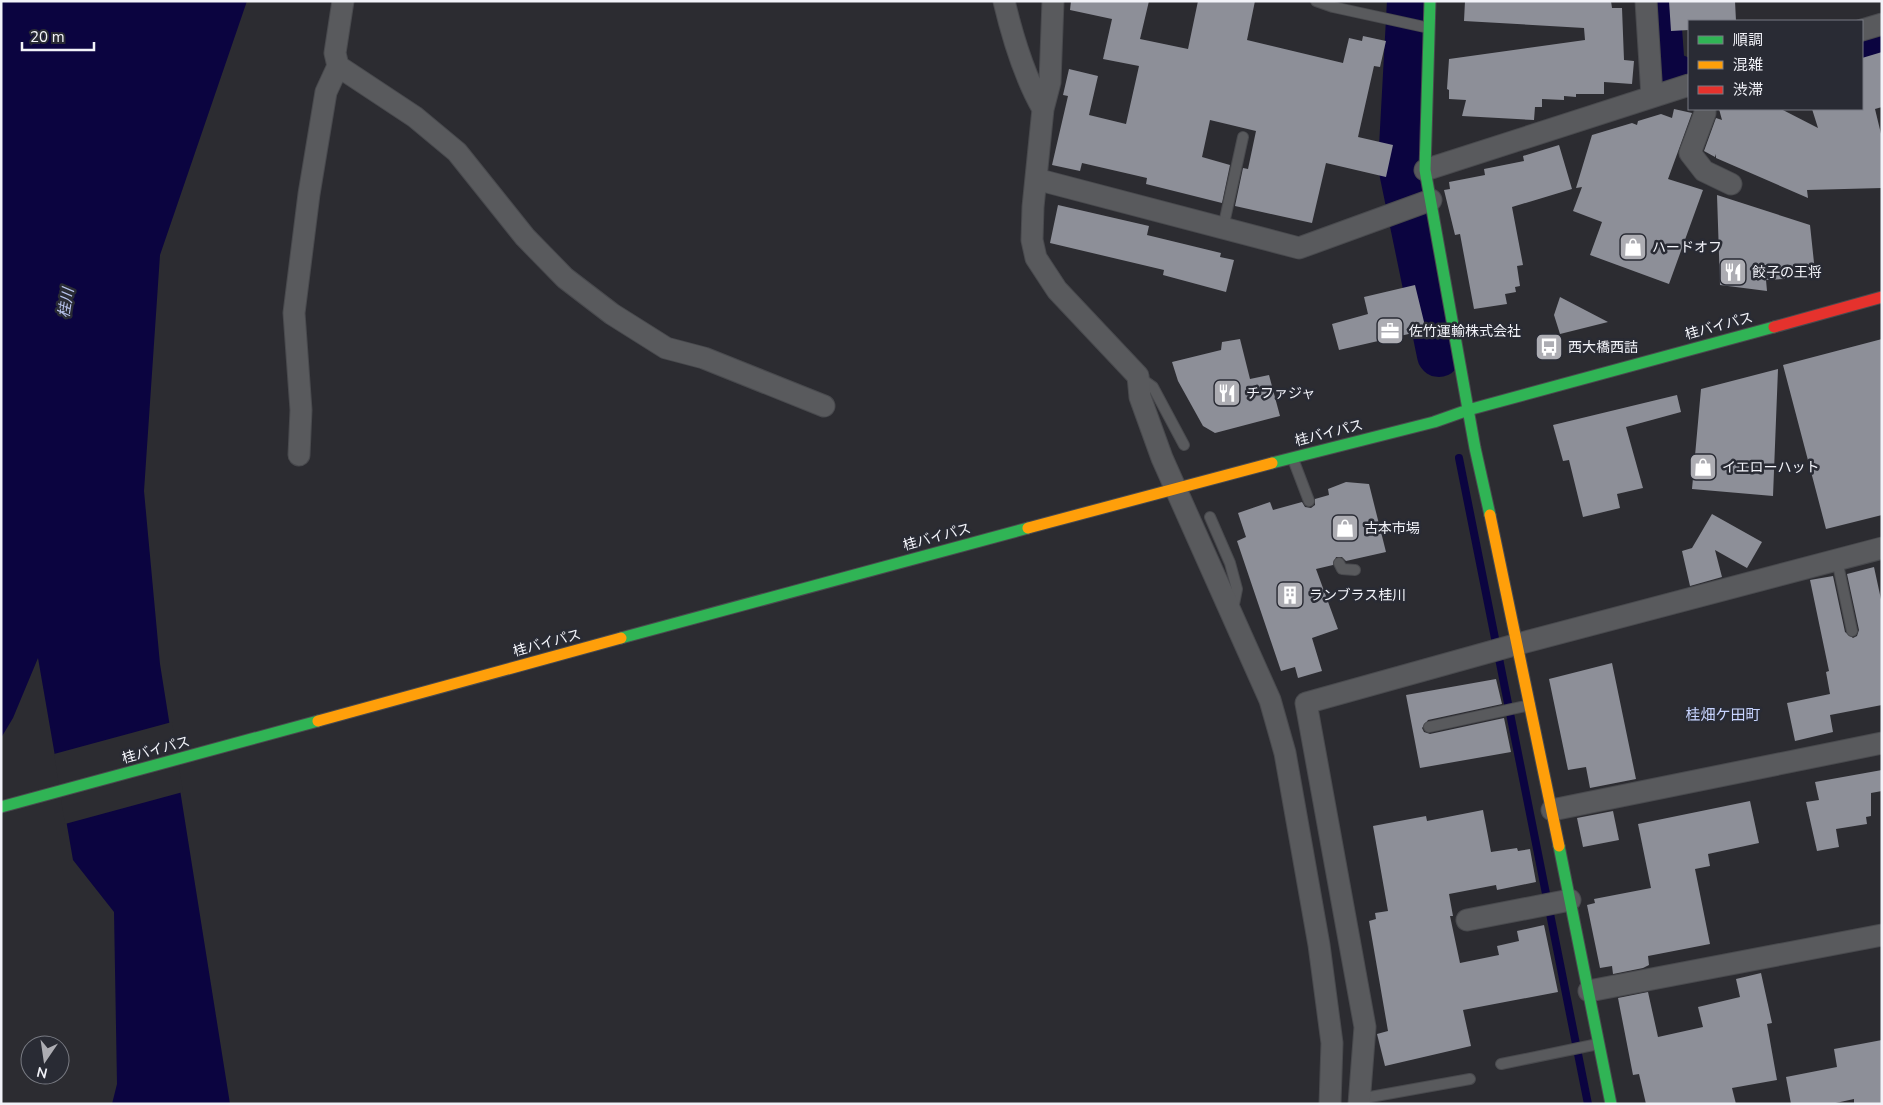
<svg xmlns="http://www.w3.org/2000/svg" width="1883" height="1105" viewBox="0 0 1883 1105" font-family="'Nunito Sans','Noto Sans JP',sans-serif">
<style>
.water{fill:#0b0440}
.pier{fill:#2c2c31}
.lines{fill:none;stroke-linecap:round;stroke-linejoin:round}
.stream{stroke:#0b0440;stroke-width:8}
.river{stroke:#0b0440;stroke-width:44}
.building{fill:#8d8f98}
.lane-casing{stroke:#494a4e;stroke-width:12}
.street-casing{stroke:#494a4e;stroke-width:23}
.fast-casing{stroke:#494a4e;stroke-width:13}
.slow-casing{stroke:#494a4e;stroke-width:13}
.jam-casing{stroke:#494a4e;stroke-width:13}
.lane{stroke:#595a5d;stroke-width:10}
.street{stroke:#595a5d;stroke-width:21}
.fast{stroke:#30b455;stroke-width:11}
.slow{stroke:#ff9f0a;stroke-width:11}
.jam{stroke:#e5322d;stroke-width:11}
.labels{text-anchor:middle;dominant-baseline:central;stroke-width:5;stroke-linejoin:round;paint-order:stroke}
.poi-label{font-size:14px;fill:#f2f3f9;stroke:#292b34;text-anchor:start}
.street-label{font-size:14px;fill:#f2f3f9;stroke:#292b34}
.water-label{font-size:15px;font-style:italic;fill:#b8c3ed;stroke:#292b34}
.neighbourhood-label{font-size:15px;fill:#c8d4fe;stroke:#292b34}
</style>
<rect width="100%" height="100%" fill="#2c2c31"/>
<!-- water -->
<path class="water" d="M 1,1 L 247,1 L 160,255 L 144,491 L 160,664 L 230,1104 L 112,1104 L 117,1084 L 114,912 L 73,860 L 38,658 L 13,718 L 1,738 Z"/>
<!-- pier -->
<path class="pier" d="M 172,722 L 183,792 L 65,824 L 54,754 Z"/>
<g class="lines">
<!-- stream -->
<path class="stream" d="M 1459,458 L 1588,1104"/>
<!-- river -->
<path class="river" d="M 1409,1 L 1400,166 L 1439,355
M 1658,1 L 1663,71 L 1678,77
M 1862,48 L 1882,42"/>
</g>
<!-- building -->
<path class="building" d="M 1071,1 L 1149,1 L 1140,39 L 1188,49 L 1198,1 L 1255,1 L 1247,40 L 1343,63 L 1349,38 L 1362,41 L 1363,36 L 1386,41 L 1380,67 L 1374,66 L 1358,137 L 1393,145 L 1386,177 L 1326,163 L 1312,223 L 1235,206 L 1243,168 L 1248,169 L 1256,131 L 1210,120 L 1202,157 L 1230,165 L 1222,203 L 1146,184 L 1147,178 L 1082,163 L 1080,171 L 1052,165 L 1068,96 L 1063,95 L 1069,69 L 1098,76 L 1089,115 L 1126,124 L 1139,66 L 1103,59 L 1112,19 L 1070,10 Z
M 1465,1 L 1611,1 L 1612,8 L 1622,8 L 1624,60 L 1634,61 L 1632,84 L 1604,82 L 1604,94 L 1576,94 L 1576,97 L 1564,96 L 1564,100 L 1542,99 L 1542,107 L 1535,107 L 1534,120 L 1462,116 L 1466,100 L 1449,99 L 1449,90 L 1447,89 L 1449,59 L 1585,40 L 1584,28 L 1464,21 Z
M 1669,1 L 1735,1 L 1736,21 L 1689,21 L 1689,30 L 1671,31 Z
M 1882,52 L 1882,107 L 1875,109 L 1882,138 L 1882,188 L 1807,190 L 1808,198 L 1716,158 L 1716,154 L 1715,157 L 1704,151 L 1716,118 L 1722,120 L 1719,109 L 1781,109 L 1818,128 L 1812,109 L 1862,109 L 1862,58 Z
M 1674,109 L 1692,113 L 1668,179 L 1703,190 L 1669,284 L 1590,255 L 1602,222 L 1573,211 L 1582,187 L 1576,188 L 1592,135 L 1632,123 L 1637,125 L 1638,121 L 1661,114 L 1672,118 Z
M 1559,145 L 1572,189 L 1512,207 L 1523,265 L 1517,266 L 1520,286 L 1515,287 L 1516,292 L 1505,294 L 1507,304 L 1474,309 L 1460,234 L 1455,235 L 1444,190 L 1450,189 L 1449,182 L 1485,175 L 1484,169 L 1524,161 L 1523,156 Z
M 1717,195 L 1810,225 L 1815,272 L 1785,275 L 1785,279 L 1766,280 L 1767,291 L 1720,285 Z
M 1058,205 L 1149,226 L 1147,235 L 1221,253 L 1220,257 L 1234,260 L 1226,292 L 1163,275 L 1164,270 L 1050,243 Z
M 1415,285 L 1426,330 L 1339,350 L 1332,324 L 1368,314 L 1364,297 Z
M 1560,297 L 1608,322 L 1560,334 L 1554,315 Z
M 1240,339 L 1250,379 L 1269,375 L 1280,416 L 1215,433 L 1203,426 L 1178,381 L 1172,362 L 1221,350 L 1222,342 Z
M 1882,339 L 1882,515 L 1826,529 L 1783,365 Z
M 1778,369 L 1773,496 L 1692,489 L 1701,389 Z
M 1677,395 L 1681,412 L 1626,427 L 1643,488 L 1617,494 L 1620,508 L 1583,517 L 1569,460 L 1563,461 L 1553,425 Z
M 1346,482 L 1369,484 L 1386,552 L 1346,561 L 1342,557 L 1336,557 L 1333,565 L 1316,569 L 1338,629 L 1312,638 L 1322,671 L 1298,678 L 1295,667 L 1281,671 L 1237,541 L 1246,537 L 1238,513 L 1270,502 L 1273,510 L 1302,502 L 1305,507 L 1311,508 L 1315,505 L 1315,499 L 1329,495 L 1328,489 Z
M 1712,514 L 1762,542 L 1747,568 L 1715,550 L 1722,577 L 1690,586 L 1682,551 L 1692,548 Z
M 1874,567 L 1882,604 L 1882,705 L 1830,715 L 1833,732 L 1795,741 L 1787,703 L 1830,694 L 1826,672 L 1829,671 L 1810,580 L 1833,576 L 1845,632 L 1853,638 L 1857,636 L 1859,630 L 1847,574 Z
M 1612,663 L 1636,779 L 1590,788 L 1586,767 L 1568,770 L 1549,679 Z
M 1496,679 L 1502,704 L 1428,720 L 1422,728 L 1424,732 L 1430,734 L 1504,718 L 1511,752 L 1420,768 L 1406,695 Z
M 1882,770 L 1882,791 L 1871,793 L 1871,816 L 1866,817 L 1867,824 L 1836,829 L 1839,847 L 1817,851 L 1806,802 L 1819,800 L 1815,782 Z
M 1750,801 L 1759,843 L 1708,854 L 1710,866 L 1695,869 L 1710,944 L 1648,956 L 1649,965 L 1643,968 L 1613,974 L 1612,966 L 1600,968 L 1587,905 L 1595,903 L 1594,899 L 1651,888 L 1638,824 Z
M 1483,810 L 1491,852 L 1517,848 L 1518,851 L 1530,849 L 1536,882 L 1497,890 L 1496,885 L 1449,894 L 1453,916 L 1450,916 L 1460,963 L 1499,955 L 1497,946 L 1519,941 L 1517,931 L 1544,925 L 1558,992 L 1463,1010 L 1471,1046 L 1385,1066 L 1377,1034 L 1388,1031 L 1369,921 L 1376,919 L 1375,913 L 1388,911 L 1373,826 L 1426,816 L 1427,821 Z
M 1613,811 L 1619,840 L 1583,847 L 1577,818 Z
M 1761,973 L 1772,1023 L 1767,1024 L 1777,1080 L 1732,1088 L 1736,1104 L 1646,1104 L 1639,1074 L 1633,1075 L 1618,998 L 1648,992 L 1658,1037 L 1703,1027 L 1698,1007 L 1740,997 L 1736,979 Z
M 1882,1040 L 1882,1104 L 1854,1104 L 1854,1099 L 1831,1104 L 1791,1104 L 1786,1077 L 1837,1067 L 1834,1049 Z"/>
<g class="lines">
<!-- lane casing -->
<g class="lane-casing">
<path id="lane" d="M 1316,1 L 1333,7 L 1429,28
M 1223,228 L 1243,137
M 1139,377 L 1153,387 L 1184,445
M 1293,459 L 1309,501
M 1210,517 L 1230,563 L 1237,589 L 1233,609
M 1837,560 L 1852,631
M 1339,563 L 1342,569 L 1355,570
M 1429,727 L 1530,705
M 1501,1064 L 1598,1044
M 1359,1099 L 1470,1079"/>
</g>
<!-- street casing -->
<g class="street-casing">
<path id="street" d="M 1004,1 C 1013,39 1024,76 1043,109
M 1053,1 L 1050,82 L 1043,109 L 1033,207 L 1032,240 L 1036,258 L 1057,290 L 1138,376 L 1140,397 L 1162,458 L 1270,700 L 1285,753 L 1319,945 L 1332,1043 L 1330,1104
M 1646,1 L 1652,96
M 1862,30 L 1882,24
M 338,66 L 415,117 L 457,152 L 525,237 L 565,278 L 612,314 L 666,348 L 704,358 L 824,406
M 1705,109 L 1705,113 L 1690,153 L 1704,171 L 1731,184
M 1425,170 L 1689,85
M 1036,179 L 1299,248 L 1431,200
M 299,455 L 301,410 L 294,313 L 309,194 L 326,92 L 338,66 L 335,53 L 343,1
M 1552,810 L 1882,743
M 1467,920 L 1570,900
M 1589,991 L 1882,935
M 1359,1104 L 1365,1027 L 1306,703 L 1518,644 L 1882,548"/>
</g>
<!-- fast casing -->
<g class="fast-casing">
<path id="fast" d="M 1430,1 L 1425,170 L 1475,448 L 1490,515
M 1272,463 L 1434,422 L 1468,410 L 1774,327
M 621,638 L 1028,528
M 1,807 L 318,721
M 1559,846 L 1611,1104"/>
</g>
<!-- slow casing -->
<g class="slow-casing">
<path id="slow" d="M 1490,515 L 1559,846
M 1028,528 L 1272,463
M 318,721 L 621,638"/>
</g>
<!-- jam casing -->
<g class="jam-casing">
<path id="jam" d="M 1774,327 L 1882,297"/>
</g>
<!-- lane -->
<use href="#lane" class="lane"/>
<!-- street -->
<use href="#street" class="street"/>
<!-- fast -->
<use href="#fast" class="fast"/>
<!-- slow -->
<use href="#slow" class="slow"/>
<!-- jam -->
<use href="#jam" class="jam"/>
</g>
<!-- icons -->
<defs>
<g id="shop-square" transform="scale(1.4375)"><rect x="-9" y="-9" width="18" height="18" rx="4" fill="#adadb3" stroke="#292b34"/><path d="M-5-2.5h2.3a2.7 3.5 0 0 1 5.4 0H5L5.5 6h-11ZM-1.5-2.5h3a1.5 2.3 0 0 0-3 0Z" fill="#fff"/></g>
<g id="restaurant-square" transform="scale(1.4375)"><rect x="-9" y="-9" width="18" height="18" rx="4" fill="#adadb3" stroke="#292b34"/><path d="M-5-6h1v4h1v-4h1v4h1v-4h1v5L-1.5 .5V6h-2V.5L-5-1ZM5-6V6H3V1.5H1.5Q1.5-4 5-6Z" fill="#fff"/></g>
<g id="office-square" transform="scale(1.4375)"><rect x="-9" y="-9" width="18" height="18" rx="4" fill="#adadb3" stroke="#292b34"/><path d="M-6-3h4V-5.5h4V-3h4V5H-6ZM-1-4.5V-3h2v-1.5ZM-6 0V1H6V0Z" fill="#fff"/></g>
<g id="bus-square" transform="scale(1.4375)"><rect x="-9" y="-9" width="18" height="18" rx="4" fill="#adadb3" stroke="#292b34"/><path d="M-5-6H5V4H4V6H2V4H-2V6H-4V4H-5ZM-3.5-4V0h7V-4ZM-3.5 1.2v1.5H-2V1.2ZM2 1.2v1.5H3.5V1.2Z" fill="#fff"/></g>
<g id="building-square" transform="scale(1.4375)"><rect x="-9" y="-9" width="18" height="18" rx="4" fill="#adadb3" stroke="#292b34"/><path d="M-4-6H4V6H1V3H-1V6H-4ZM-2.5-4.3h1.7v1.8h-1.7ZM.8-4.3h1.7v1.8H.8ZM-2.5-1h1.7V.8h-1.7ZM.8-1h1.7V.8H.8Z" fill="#fff"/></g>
</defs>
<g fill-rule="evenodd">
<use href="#shop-square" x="1633" y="247"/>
<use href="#restaurant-square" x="1733" y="272"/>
<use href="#office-square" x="1390" y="331"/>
<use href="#bus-square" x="1549" y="347"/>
<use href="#restaurant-square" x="1227" y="393"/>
<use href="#shop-square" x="1703" y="467"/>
<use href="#shop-square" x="1345" y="528"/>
<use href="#building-square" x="1290" y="595"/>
</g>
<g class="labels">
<!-- poi labels -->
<g class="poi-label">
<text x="1652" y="247">ハードオフ</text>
<text x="1752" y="272">餃子の王将</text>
<text x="1409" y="331">佐竹運輸株式会社</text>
<text x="1568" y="347">西大橋西詰</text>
<text x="1246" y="393">チファジャ</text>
<text x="1722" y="467">イエローハット</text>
<text x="1364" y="528">古本市場</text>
<text x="1309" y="595">ランブラス桂川</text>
</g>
<!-- street labels -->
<g class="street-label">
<text transform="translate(1719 326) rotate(-15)">桂バイパス</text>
<text transform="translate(1329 433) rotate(-14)">桂バイパス</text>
<text transform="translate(937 537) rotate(-15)">桂バイパス</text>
<text transform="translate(547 643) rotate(-15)">桂バイパス</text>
<text transform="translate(156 750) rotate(-15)">桂バイパス</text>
</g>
<!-- water labels -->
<g class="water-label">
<text transform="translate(66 303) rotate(-81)">桂川</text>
</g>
<!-- neighbourhood labels -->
<g class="neighbourhood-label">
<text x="1723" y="715">桂畑ケ田町</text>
</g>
</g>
<!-- border -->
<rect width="1883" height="1105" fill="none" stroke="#f2f3f9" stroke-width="5"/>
<!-- legend -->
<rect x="1688" y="20" width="175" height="90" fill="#292b34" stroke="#797b83"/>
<rect x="1698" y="36" width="25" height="8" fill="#30b455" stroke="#797b83"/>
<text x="1733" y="45" font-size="15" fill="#f2f3f9">順調</text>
<rect x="1698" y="61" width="25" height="8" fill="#ff9f0a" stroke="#797b83"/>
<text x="1733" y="70" font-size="15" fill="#f2f3f9">混雑</text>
<rect x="1698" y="86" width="25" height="8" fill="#e5322d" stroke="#797b83"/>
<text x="1733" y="95" font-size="15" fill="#f2f3f9">渋滞</text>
<!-- north arrow -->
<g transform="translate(45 1060) rotate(193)"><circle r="24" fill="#292b34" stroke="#797b83"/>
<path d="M0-4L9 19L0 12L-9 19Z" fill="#adadb3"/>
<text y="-8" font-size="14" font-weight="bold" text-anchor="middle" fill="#f2f3f9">N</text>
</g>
<!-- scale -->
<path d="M22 42v8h72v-8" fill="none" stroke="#f2f3f9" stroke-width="2.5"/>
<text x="30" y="42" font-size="15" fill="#f2f3f9" stroke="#292b34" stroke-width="4" paint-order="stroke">20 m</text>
</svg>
